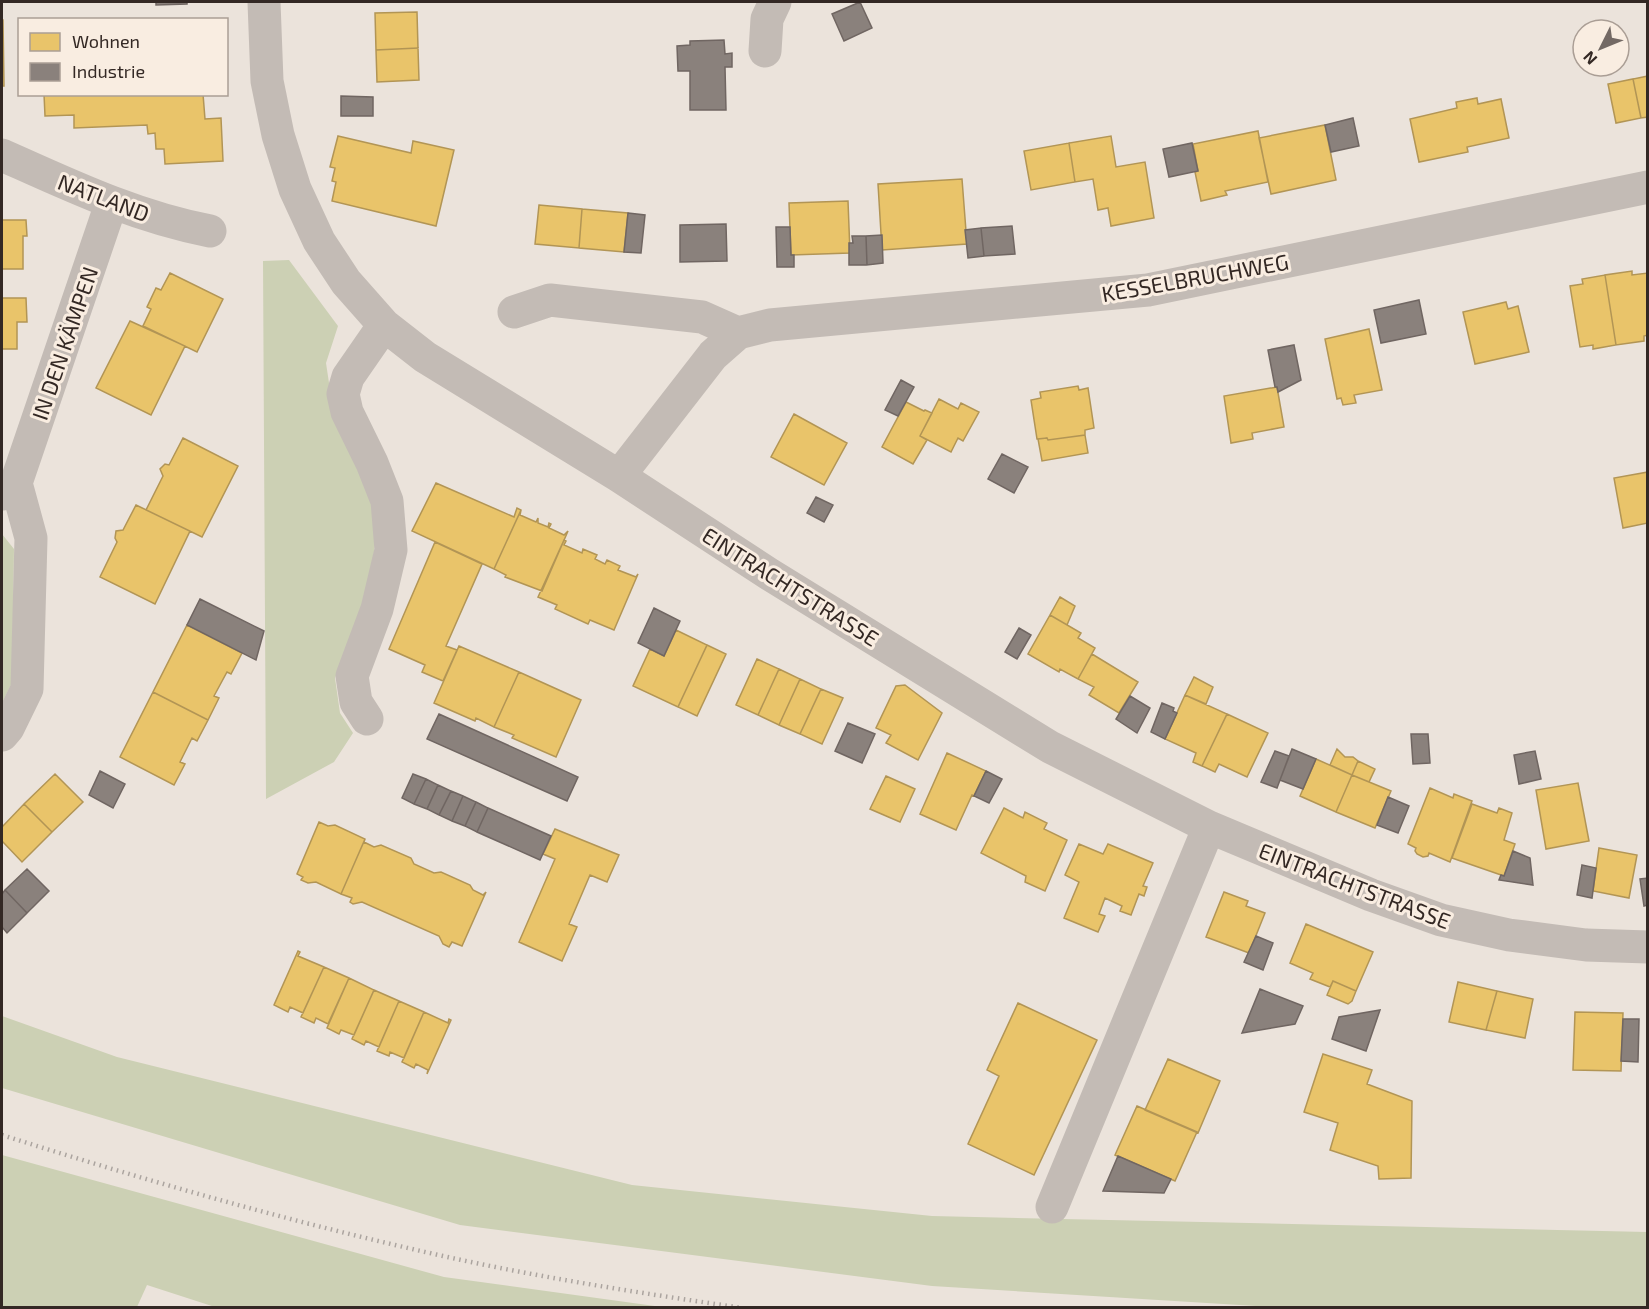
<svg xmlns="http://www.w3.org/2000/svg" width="1649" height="1309" viewBox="0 0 1649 1309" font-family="'Exo 2',sans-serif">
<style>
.green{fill:#ccd0b4}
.homes{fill:#e9c46a;stroke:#b29555;stroke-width:1.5}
.industry{fill:#8a817c;stroke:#706662;stroke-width:1.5}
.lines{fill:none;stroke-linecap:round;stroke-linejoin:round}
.minor{stroke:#c3bbb5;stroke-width:33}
.rail{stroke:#aba49f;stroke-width:4.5;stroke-dasharray:1.5 4.5;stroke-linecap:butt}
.labels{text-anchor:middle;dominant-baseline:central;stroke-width:6;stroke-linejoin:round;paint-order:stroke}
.street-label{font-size:22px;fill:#332824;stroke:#f9ede1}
</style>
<rect width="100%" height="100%" fill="#ebe3db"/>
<!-- green -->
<path class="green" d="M 289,260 L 338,326 L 326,363 L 334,416 L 372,500 L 376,536 L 371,576 L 359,620 L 335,678 L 340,713 L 353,733 L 334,762 L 266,799 L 263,261 Z
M 2,534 L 14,549 L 12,683 L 2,703 Z
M 2,1016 L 117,1057 L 632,1185 L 932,1216 L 1647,1232 L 1647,1307 L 1287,1308 L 932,1286 L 460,1225 L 2,1088 Z
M 2,1155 L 444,1277 L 662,1307 L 218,1308 L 147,1285 L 137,1307 L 2,1307 Z"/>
<!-- homes -->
<path class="homes" d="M 417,12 L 418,48 L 376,50 L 375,13 Z
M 2,20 L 3,20 L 4,86 L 2,86 Z
M 418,48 L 419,80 L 377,82 L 376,50 Z
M 1648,76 L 1648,117 L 1641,118 L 1633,79 Z
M 1633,79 L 1641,118 L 1616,123 L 1608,84 Z
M 44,94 L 203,94 L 205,119 L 221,118 L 223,161 L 165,164 L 164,149 L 156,149 L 155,133 L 148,134 L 147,125 L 74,128 L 74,115 L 45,116 Z
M 1477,98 L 1478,104 L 1501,99 L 1509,138 L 1467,147 L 1468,152 L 1419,162 L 1410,119 L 1457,108 L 1456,102 Z
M 1325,125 L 1336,180 L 1271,194 L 1259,138 Z
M 1258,131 L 1268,182 L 1225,191 L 1227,195 L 1201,201 L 1195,172 L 1198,171 L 1193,144 Z
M 338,136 L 411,153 L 413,141 L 454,150 L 436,226 L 332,201 L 336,182 L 332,181 L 335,168 L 330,167 Z
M 1111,136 L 1116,167 L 1145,162 L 1154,218 L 1111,226 L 1108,208 L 1098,210 L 1093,179 L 1075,182 L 1069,143 Z
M 1069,143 L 1075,182 L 1031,190 L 1024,151 Z
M 962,179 L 967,244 L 882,250 L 878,184 Z
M 848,201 L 850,253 L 791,255 L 789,203 Z
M 539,205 L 582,209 L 579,248 L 535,244 Z
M 582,209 L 628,213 L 624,252 L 579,248 Z
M 2,220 L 26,220 L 27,236 L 23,236 L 23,269 L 2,269 Z
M 1632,271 L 1632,275 L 1648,273 L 1648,335 L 1644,336 L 1644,341 L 1616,345 L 1605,275 Z
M 170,273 L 223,299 L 197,352 L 143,326 L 151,309 L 147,307 L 156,288 L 161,290 Z
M 1605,275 L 1616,345 L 1593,349 L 1593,345 L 1580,347 L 1570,286 L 1583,284 L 1582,279 Z
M 2,298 L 26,298 L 27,322 L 17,322 L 17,349 L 2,349 Z
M 1506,302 L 1508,309 L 1518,306 L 1529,352 L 1475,364 L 1463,312 Z
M 130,321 L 185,346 L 151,415 L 96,388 Z
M 1369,329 L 1382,390 L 1354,395 L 1356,403 L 1343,405 L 1341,398 L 1337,399 L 1325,339 Z
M 1078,386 L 1079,390 L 1088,388 L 1094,428 L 1085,430 L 1085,435 L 1048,440 L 1047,438 L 1037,439 L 1031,400 L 1041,398 L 1040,392 Z
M 1277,387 L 1284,427 L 1252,433 L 1253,439 L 1231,443 L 1224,396 Z
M 939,399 L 958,409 L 961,403 L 979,412 L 963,441 L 958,438 L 951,452 L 920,436 Z
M 906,402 L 924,411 L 925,410 L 932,413 L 920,436 L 927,440 L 913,464 L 882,447 Z
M 794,414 L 847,443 L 824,485 L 771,457 Z
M 1085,435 L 1088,453 L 1042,461 L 1038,439 L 1047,438 L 1048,440 Z
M 183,438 L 238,466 L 202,537 L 146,510 L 163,476 L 160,469 L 165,464 L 169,465 Z
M 1648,472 L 1648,523 L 1623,528 L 1614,478 Z
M 436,483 L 514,517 L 517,508 L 521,510 L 494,569 L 412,531 Z
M 136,505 L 190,531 L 155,604 L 100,577 L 117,542 L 115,538 L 116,531 L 123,530 Z
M 521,510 L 520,515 L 536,522 L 538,518 L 538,523 L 548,527 L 549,523 L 551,524 L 549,528 L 564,535 L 568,531 L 542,591 L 505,577 L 506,575 L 494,569 Z
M 564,540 L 566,541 L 564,545 L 582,553 L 583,549 L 597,555 L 595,559 L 605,564 L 607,560 L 620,566 L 618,570 L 636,577 L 638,574 L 614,630 L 590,620 L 588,624 L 555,609 L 557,605 L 538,597 Z
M 435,542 L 482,564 L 446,646 L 457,650 L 443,681 L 422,672 L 425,665 L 389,649 Z
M 1060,597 L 1075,606 L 1067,625 L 1050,615 Z
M 1050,615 L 1081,633 L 1078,638 L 1095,648 L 1078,679 L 1060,669 L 1059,672 L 1028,654 Z
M 187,625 L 242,653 L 231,674 L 227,672 L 214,696 L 219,698 L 208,720 L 153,692 Z
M 676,630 L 707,645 L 678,707 L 633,686 L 650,649 L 664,656 Z
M 707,645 L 726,654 L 697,716 L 678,707 Z
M 459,646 L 519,672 L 494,727 L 476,718 L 475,721 L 434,703 Z
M 1092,654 L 1138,682 L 1119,713 L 1089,695 L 1094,687 L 1078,679 Z
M 757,659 L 779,669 L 758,715 L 736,705 Z
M 779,669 L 800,679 L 779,725 L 758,715 Z
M 519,672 L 581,700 L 556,757 L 512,738 L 514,735 L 494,727 Z
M 1194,677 L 1213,687 L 1206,704 L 1185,695 Z
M 800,679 L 821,689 L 800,734 L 779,725 Z
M 905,685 L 942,713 L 918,760 L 886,743 L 891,735 L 876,728 L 896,686 Z
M 821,689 L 843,698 L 822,744 L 800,734 Z
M 153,692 L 208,720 L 197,741 L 192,738 L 180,762 L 185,764 L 174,785 L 120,757 Z
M 1185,695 L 1227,714 L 1202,766 L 1193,762 L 1196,753 L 1165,739 Z
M 1227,714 L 1268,733 L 1247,777 L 1219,764 L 1215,772 L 1202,766 Z
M 1337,749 L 1345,757 L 1353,757 L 1358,761 L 1352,775 L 1330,765 Z
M 947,753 L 986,771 L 974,796 L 972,795 L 956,830 L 920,814 Z
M 1316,759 L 1352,775 L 1336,812 L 1300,796 Z
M 1358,761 L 1375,769 L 1369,782 L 1352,775 Z
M 55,774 L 83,802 L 52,832 L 24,804 Z
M 1352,775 L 1391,791 L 1375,828 L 1336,812 Z
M 886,776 L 915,789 L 900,822 L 870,809 Z
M 1578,783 L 1589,841 L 1546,849 L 1536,790 Z
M 1430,788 L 1453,798 L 1454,794 L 1472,801 L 1450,862 L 1429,853 L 1428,856 L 1423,857 L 1417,854 L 1415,851 L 1416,848 L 1408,844 Z
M 24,804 L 52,832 L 22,862 L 2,841 L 2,827 Z
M 1472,804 L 1497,813 L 1499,808 L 1512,813 L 1504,840 L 1515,844 L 1504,876 L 1452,858 Z
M 1004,808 L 1023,818 L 1025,812 L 1047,823 L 1044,829 L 1067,840 L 1045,891 L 1025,882 L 1026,876 L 981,853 Z
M 319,822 L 328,826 L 335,825 L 365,839 L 341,894 L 316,882 L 308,883 L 301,880 L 303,877 L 297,874 Z
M 555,829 L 619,855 L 607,882 L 590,875 L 569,924 L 577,927 L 562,961 L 519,942 L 555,859 L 543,854 Z
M 365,839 L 364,842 L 374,847 L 381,845 L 411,858 L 414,864 L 434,873 L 441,872 L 470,885 L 473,890 L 483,895 L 486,892 L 462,946 L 452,942 L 449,947 L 443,944 L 439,936 L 362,902 L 353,904 L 350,902 L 352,898 L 341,894 Z
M 1079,844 L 1103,854 L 1108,844 L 1153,863 L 1143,886 L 1147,887 L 1144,896 L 1139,894 L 1131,915 L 1120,911 L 1122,906 L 1105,898 L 1099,914 L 1105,916 L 1098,932 L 1064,918 L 1079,882 L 1065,875 Z
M 1599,848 L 1637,855 L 1629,898 L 1593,891 Z
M 1224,892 L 1248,901 L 1246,906 L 1265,913 L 1249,953 L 1206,937 Z
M 1306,924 L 1373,952 L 1356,991 L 1333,981 L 1330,987 L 1310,979 L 1313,973 L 1290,963 Z
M 298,951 L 300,952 L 298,956 L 324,967 L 303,1013 L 290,1007 L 288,1012 L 274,1005 Z
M 324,967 L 349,978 L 328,1024 L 316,1018 L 314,1023 L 301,1017 Z
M 349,978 L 374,990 L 354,1035 L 341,1030 L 339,1034 L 327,1028 Z
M 1333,981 L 1356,991 L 1352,1001 L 1348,1004 L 1327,995 Z
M 1458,982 L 1497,991 L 1486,1030 L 1449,1022 Z
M 374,990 L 399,1001 L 379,1047 L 366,1041 L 364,1045 L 352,1039 Z
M 1497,991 L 1533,999 L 1525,1038 L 1486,1030 Z
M 399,1001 L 424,1012 L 404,1058 L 390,1052 L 389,1056 L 377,1051 Z
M 1018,1003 L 1097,1040 L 1034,1175 L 968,1144 L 999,1076 L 987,1070 Z
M 424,1012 L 448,1023 L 449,1019 L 451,1020 L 427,1074 L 428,1070 L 416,1064 L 414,1068 L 402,1062 Z
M 1575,1012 L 1623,1013 L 1621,1071 L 1573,1070 Z
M 1323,1054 L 1372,1070 L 1367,1084 L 1412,1101 L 1411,1178 L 1379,1179 L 1378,1166 L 1330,1150 L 1338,1123 L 1304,1112 Z
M 1168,1059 L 1220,1081 L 1198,1133 L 1145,1110 Z
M 1137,1106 L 1197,1132 L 1175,1181 L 1115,1155 Z"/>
<!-- industry -->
<path class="industry" d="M 156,2 L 187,2 L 187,4 L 156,5 Z
M 860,2 L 872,28 L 844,41 L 832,14 Z
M 724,40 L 725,54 L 732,53 L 732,67 L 725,67 L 726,110 L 690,110 L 690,71 L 678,71 L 677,46 L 690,45 L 690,41 Z
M 341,96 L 373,97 L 373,116 L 341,116 Z
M 1353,118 L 1359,146 L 1331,152 L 1325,125 Z
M 1192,143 L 1198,171 L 1169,177 L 1163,149 Z
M 628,213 L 645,215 L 641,253 L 624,252 Z
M 726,224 L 727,261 L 680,262 L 680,225 Z
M 1012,226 L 1015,254 L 984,256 L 981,228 Z
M 776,227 L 790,227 L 791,255 L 794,255 L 794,267 L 777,267 Z
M 981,228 L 984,256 L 968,258 L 965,230 Z
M 882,235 L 883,263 L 867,265 L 866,236 Z
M 852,236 L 866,236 L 867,265 L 849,265 L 849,243 L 853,243 Z
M 1419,300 L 1426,334 L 1381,343 L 1374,310 Z
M 1294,345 L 1301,380 L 1278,392 L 1277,387 L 1275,387 L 1268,350 Z
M 901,380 L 914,387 L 898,416 L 885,410 Z
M 1002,454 L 1028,467 L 1014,493 L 988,479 Z
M 816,497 L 833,505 L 824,522 L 807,513 Z
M 200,599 L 264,631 L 256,660 L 187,625 Z
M 654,608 L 680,621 L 664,656 L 638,643 Z
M 1019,628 L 1031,635 L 1017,659 L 1005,652 Z
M 1130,696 L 1150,708 L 1137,733 L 1116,719 Z
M 1162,703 L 1174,708 L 1173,711 L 1177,713 L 1165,739 L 1151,732 Z
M 439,714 L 578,777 L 567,801 L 427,739 Z
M 848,723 L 875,734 L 862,763 L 835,751 Z
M 1411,734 L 1428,734 L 1430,763 L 1413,764 Z
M 1292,749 L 1316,759 L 1303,789 L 1280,780 Z
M 1275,751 L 1289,756 L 1277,788 L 1261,782 Z
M 1535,751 L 1541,779 L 1519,784 L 1514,755 Z
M 100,771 L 125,784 L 113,808 L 89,795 Z
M 986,771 L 1002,779 L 989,803 L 974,796 Z
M 413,774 L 426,779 L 414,804 L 402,798 Z
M 426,779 L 438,785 L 427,809 L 414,804 Z
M 438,785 L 451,791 L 439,815 L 427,809 Z
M 451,791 L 463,796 L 452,821 L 439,815 Z
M 463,796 L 476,802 L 465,826 L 452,821 Z
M 1388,797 L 1409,806 L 1398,833 L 1377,825 Z
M 476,802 L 488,808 L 477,832 L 465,826 Z
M 488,808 L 551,836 L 540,860 L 477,832 Z
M 1513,851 L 1530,858 L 1533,885 L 1499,880 L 1501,875 L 1504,876 Z
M 1582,865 L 1596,868 L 1592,898 L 1577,895 Z
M 27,869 L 49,891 L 27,913 L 5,890 Z
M 1648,878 L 1648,905 L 1644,906 L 1640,879 Z
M 5,890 L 27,913 L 7,933 L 2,927 L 2,894 Z
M 1256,936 L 1273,943 L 1263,970 L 1244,962 Z
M 1260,989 L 1303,1006 L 1295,1024 L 1242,1033 Z
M 1380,1010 L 1366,1051 L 1332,1039 L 1339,1017 Z
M 1623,1019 L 1639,1019 L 1638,1062 L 1621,1061 Z
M 1118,1156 L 1171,1179 L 1164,1193 L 1103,1191 Z"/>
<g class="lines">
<!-- minor -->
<path class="minor" d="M 264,2 L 267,81 L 278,135 L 295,189 L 319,241 L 346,282 L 384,325 L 425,357 L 619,476 L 769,574 L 1050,747 L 1209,827 L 1371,895 L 1441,920 L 1509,935 L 1586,945 L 1648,947
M 765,51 L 767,19 L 775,2
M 2,155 C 69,185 136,217 210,231
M 514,312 L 550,300 L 702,317 L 738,333
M 619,476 L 713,355 L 738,333 L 770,325 L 1148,290 L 1648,187
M 2,494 L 16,483 L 111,204
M 367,719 L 356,702 L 352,676 L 377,609 L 391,550 L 387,501 L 372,463 L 347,412 L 343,394 L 348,377 L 384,325
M 2,735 L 8,728 L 27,689 L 31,538 L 16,483
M 1052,1207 L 1209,827"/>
<!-- rail -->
<path class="rail" d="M 2,1135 C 144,1180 288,1221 434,1254 C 536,1277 640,1293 743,1308"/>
</g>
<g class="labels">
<!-- street labels -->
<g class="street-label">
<text transform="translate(104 197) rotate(21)">NATLAND</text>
<text transform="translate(1195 277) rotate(-10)">KESSELBRUCHWEG</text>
<text transform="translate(64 343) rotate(-71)">IN DEN KÄMPEN</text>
<text transform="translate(791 586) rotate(32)">EINTRACHTSTRASSE</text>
<text transform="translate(1355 885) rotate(21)">EINTRACHTSTRASSE</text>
</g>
</g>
<!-- border -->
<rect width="1649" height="1309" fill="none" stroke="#332824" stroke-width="6"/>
<!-- legend -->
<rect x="18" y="18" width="210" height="78" fill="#f9ede1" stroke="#aa9e95" stroke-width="1.5"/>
<rect x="30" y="33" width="30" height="18" fill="#e9c46a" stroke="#aa9e95" stroke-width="1.5"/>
<text x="72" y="48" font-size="18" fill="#332824">Wohnen</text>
<rect x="30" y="63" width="30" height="18" fill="#8a817c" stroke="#aa9e95" stroke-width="1.5"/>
<text x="72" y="78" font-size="18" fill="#332824">Industrie</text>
<!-- north arrow -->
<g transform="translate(1601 48) rotate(227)"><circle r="28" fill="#f9ede1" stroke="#aa9e95" stroke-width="1.5"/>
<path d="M0-4.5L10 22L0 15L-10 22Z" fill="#736964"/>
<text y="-9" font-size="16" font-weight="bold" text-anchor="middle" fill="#332824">N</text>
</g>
</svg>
